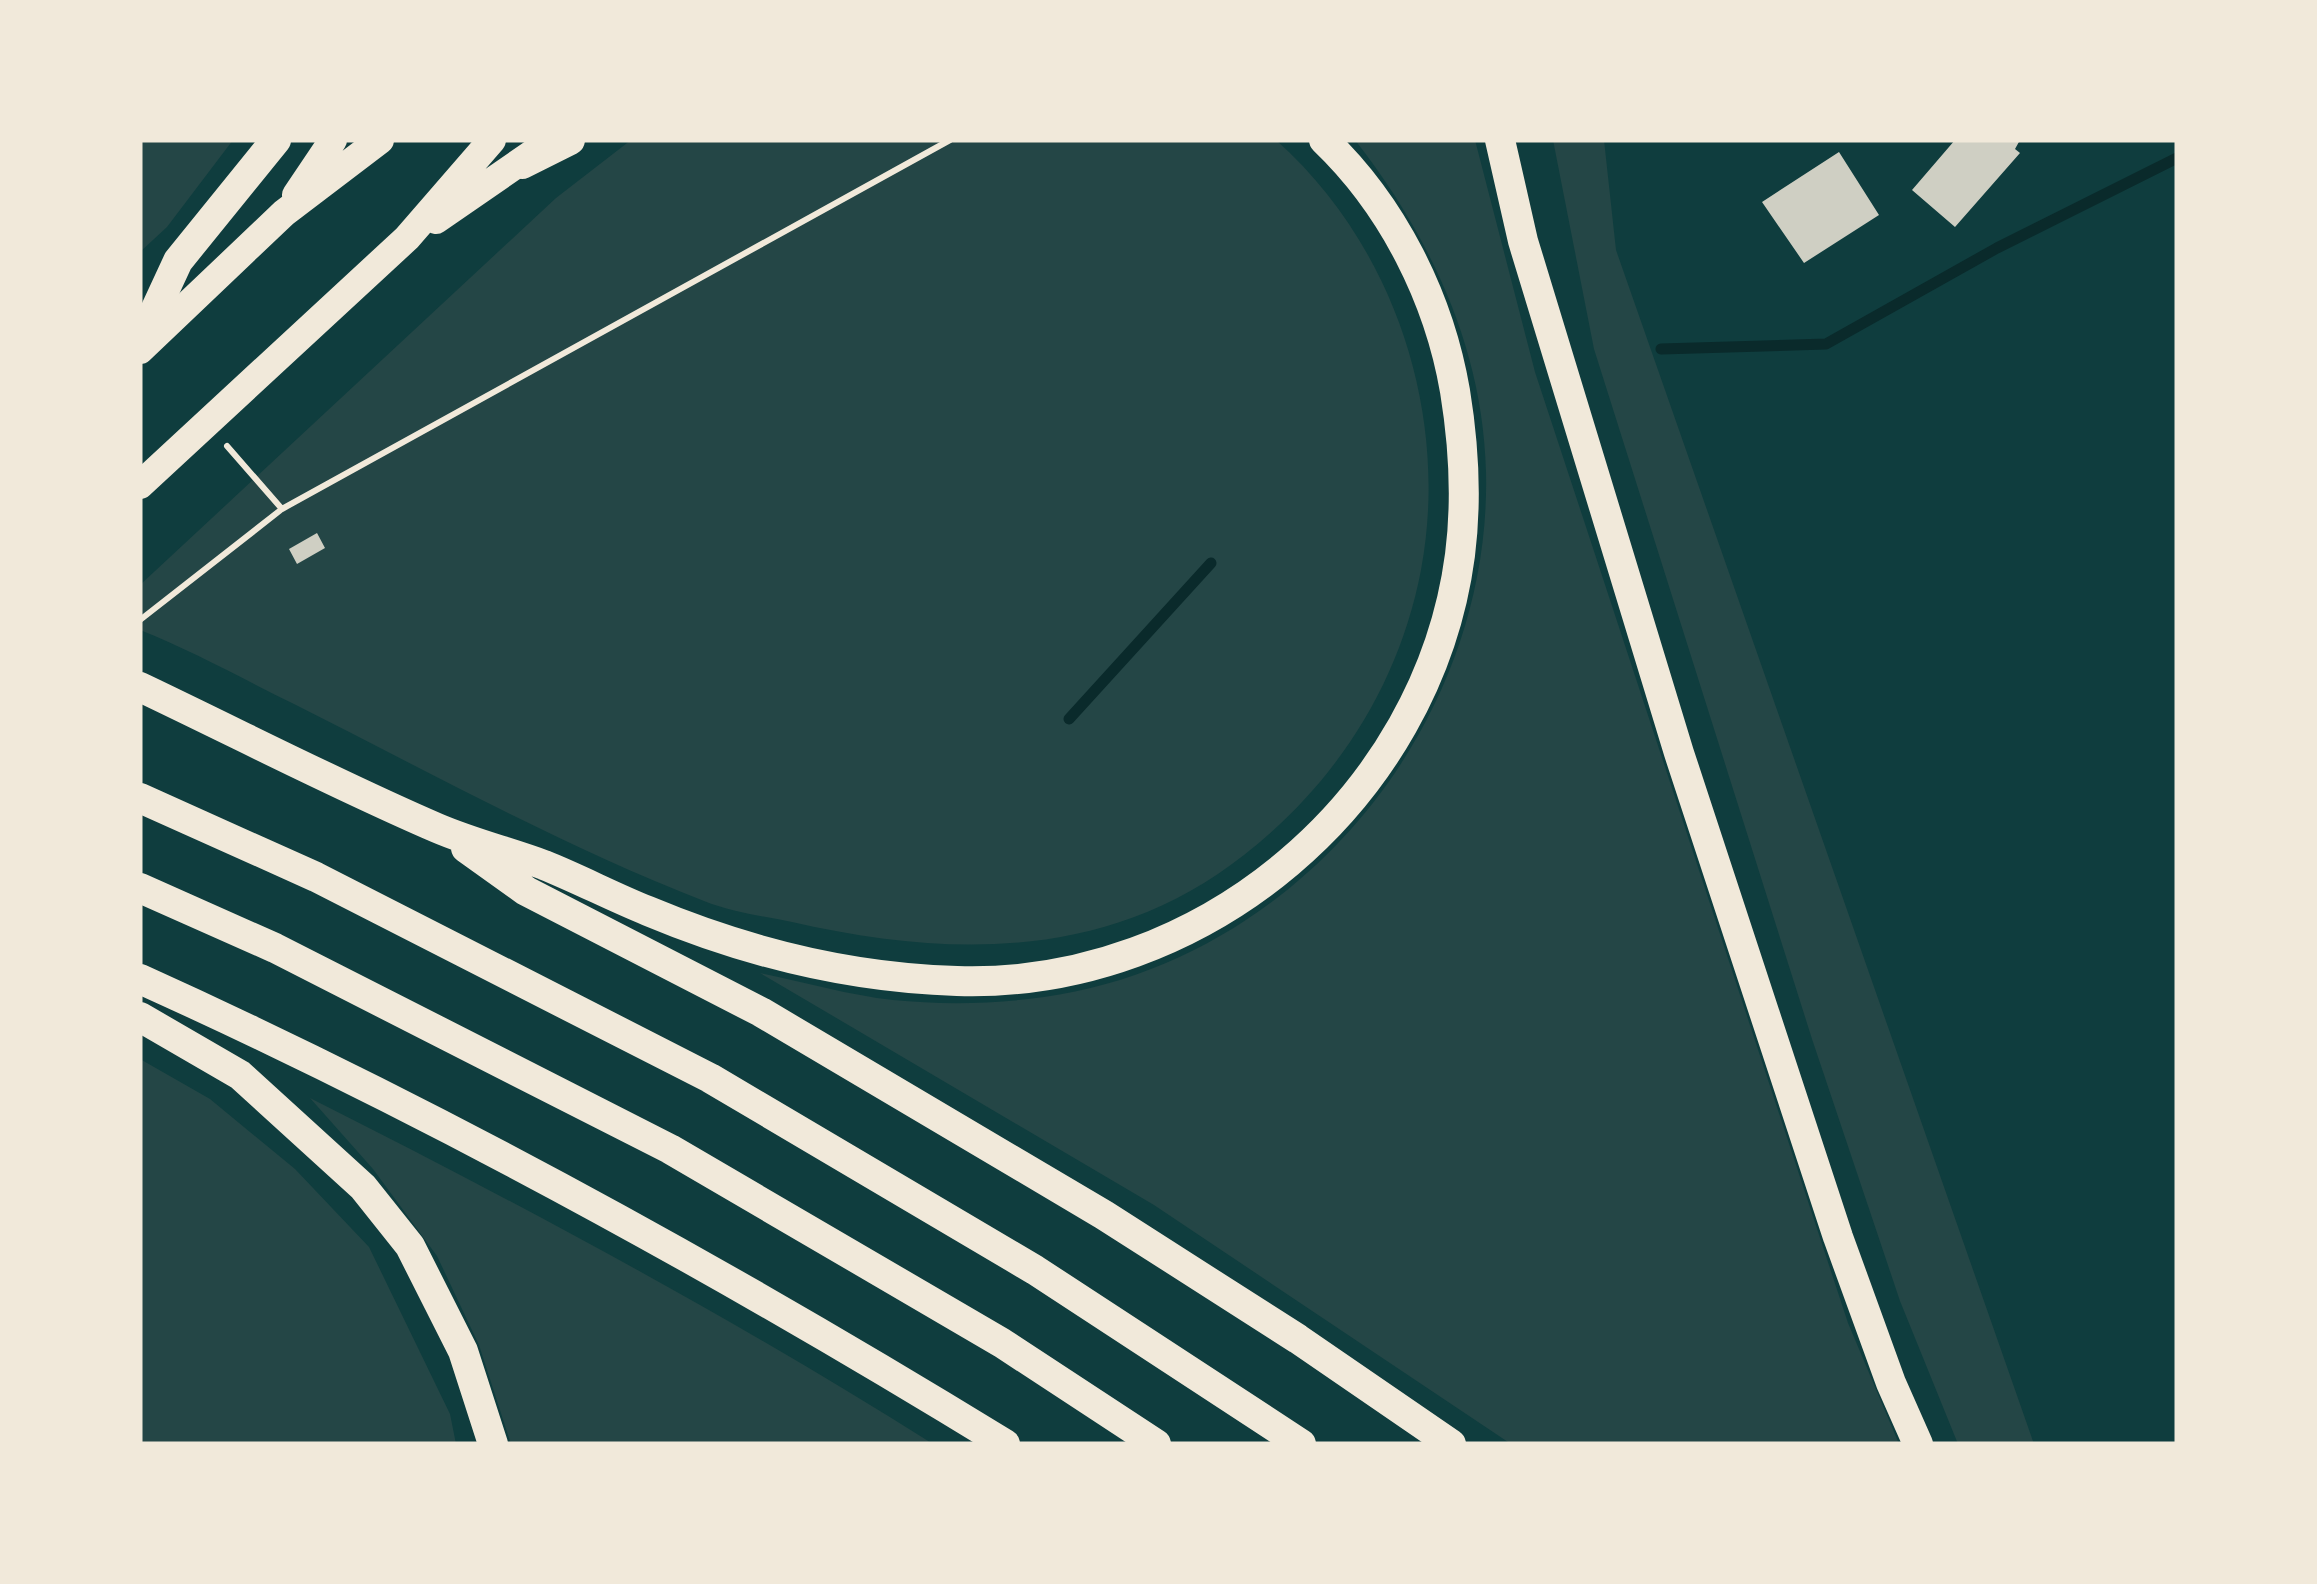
<svg xmlns="http://www.w3.org/2000/svg" width="2317" height="1584" viewBox="0 0 2317 1584" font-family="'DejaVu Sans',sans-serif">
<style>
.green{fill:#244646}
.lines{fill:none;stroke-linecap:round;stroke-linejoin:round}
.stream{stroke:#0a2a2b;stroke-width:11}
.building{fill:#cfcfc3}
.path{stroke:#f1e9da;stroke-width:6}
.trunk{stroke:#f1e9da;stroke-width:28}
.motorway{stroke:#f1e9da;stroke-width:30}
</style>
<rect width="100%" height="100%" fill="#0f3d3e"/>
<!-- green -->
<path class="green" d="M 140,140 L 233,140 L 167,227 L 140,252 Z
M 631,140 L 1276,140 C 1395,246 1450,415 1421,570 C 1399,685 1336,783 1244,855 C 1109,961 951,958 792,922 C 763,916 731,912 704,901 C 563,846 429,772 294,704 C 243,679 193,651 140,630 L 140,585 L 556,198 Z
M 1355,140 L 1475,140 L 1535,372 L 1848,1323 L 1899,1444 L 1511,1444 L 1154,1205 L 760,973 C 804,982 849,995 893,1000 C 942,1005 996,1004 1044,997 C 1297,962 1492,725 1486,472 C 1483,348 1430,236 1355,140 Z
M 1553,140 L 1604,140 L 1616,250 L 2034,1444 L 1958,1444 L 1900,1301 L 1812,1039 L 1594,349 Z
M 140,1059 L 210,1099 L 295,1169 L 369,1247 L 450,1414 L 456,1444 L 140,1444 Z
M 310,1098 C 522,1205 732,1317 933,1444 L 511,1444 L 479,1345 L 437,1256 L 373,1169 Z"/>
<g class="lines">
<!-- stream -->
<path class="stream" d="M 1661,349 L 1826,344 L 1997,248 L 2177,158
M 1069,719 L 1211,563"/>
</g>
<!-- building -->
<path class="building" d="M 1955,140 L 2020,140 L 2015,149 L 2020,153 L 1955,227 L 1912,190 Z
M 1839,152 L 1879,215 L 1804,263 L 1762,202 Z
M 317,533 L 325,548 L 297,564 L 289,549 Z"/>
<g class="lines">
<!-- path -->
<path class="path" d="M 227,446 L 282,509
M 140,620 L 282,509 L 950,140"/>
<!-- trunk -->
<path class="trunk" d="M 296,195 L 333,140
M 436,220 L 536,151
M 140,350 L 284,213 L 380,140
M 140,485 L 407,238 L 492,140"/>
<!-- motorway -->
<path class="motorway" d="M 1500,140 L 1523,241 L 1679,753 L 1838,1237 L 1891,1383 L 1918,1444
M 522,164 L 570,140
M 140,343 L 178,261 L 276,140
M 140,687 C 239,734 337,785 437,828 C 472,843 509,852 544,865 C 579,879 613,897 648,911 C 746,952 851,978 957,981 C 1203,989 1428,799 1460,555 C 1467,500 1464,446 1455,391 C 1439,298 1393,206 1324,140
M 140,798 L 316,877 L 710,1078 L 1035,1270 L 1301,1444
M 466,848 L 526,891 L 761,1012 L 1104,1215 L 1298,1339 L 1451,1444
M 140,888 L 275,948 L 670,1149 L 1002,1343 L 1156,1444
M 140,979 C 439,1114 726,1273 1005,1444
M 140,1017 L 240,1075 L 363,1187 L 410,1246 L 463,1351 L 493,1444"/>
</g>
<!-- border -->
<rect width="2317" height="1584" fill="none" stroke="#f1e9da" stroke-width="285"/>
</svg>
